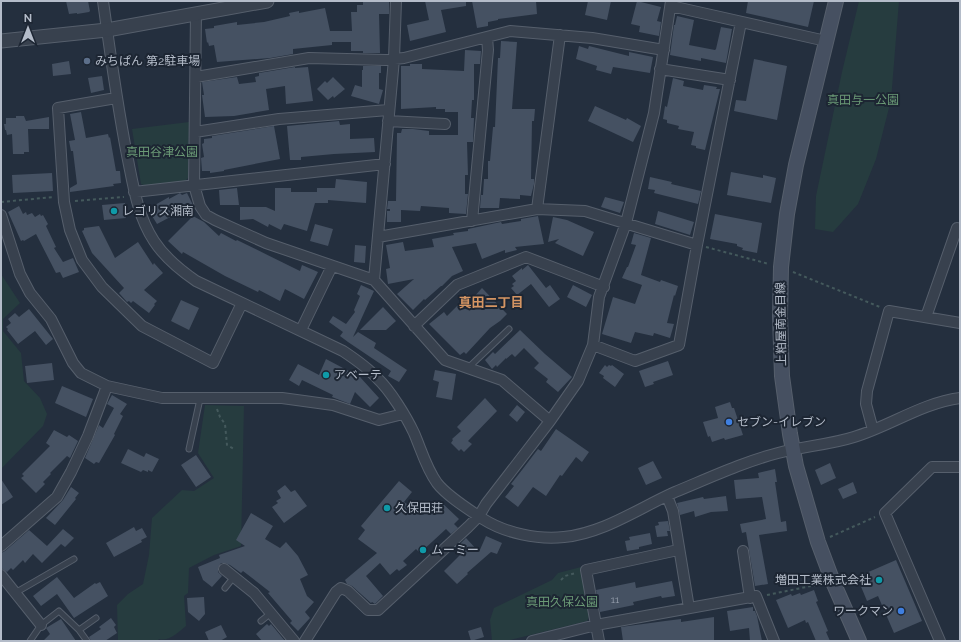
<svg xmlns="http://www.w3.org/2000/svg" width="961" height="642" viewBox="0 0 961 642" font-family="Raleway,'Noto Sans JP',sans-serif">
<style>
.green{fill:#263c3f}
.building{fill:#455162}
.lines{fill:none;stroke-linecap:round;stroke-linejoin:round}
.service-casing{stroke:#565f6c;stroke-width:7}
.minor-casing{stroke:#565f6c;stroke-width:12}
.tertiary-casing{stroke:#565f6c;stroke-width:15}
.secondary-casing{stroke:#565f6c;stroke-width:16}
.path{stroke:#44595c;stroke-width:2;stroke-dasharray:3 3;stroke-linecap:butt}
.service{stroke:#38414e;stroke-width:5}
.minor{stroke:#38414e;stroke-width:10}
.tertiary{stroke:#38414e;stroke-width:13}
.secondary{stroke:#465061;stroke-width:14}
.service-dot{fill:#5c6f8a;stroke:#1d2633;stroke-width:1.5}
.culture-dot{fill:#0f9aa8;stroke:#1d2633;stroke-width:1.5}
.shop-dot{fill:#3f7fe0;stroke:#1d2633;stroke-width:1.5}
.labels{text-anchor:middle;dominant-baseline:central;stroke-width:4;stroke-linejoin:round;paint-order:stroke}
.number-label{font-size:10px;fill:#98a1af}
.poi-label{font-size:12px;fill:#b4bcc9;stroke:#1d2633;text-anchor:start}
.park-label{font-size:12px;fill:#6b9a76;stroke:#1d2633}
.street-label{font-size:12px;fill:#b4bcc9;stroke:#1d2633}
.neighbourhood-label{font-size:13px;font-weight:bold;fill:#d59563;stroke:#1d2633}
</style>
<rect width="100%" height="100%" fill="#242f3e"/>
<!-- green -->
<path class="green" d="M 859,1 L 899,1 L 891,100 L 876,159 L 858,204 L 833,232 L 815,229 L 816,196 L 842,72 Z
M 189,122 L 188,178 L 185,181 L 146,186 L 141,184 L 132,129 Z
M 1,274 L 20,303 L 3,319 L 3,331 L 21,353 L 24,381 L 40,398 L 47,414 L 43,426 L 1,469 Z
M 205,405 L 244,406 L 241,546 L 214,555 L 189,568 L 188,593 L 184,596 L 186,626 C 179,632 168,642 159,639 L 157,641 L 118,641 L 117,605 L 128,594 L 143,584 L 149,555 L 152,518 L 182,490 L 194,491 L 214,478 L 198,453 Z
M 581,567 L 589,612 L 589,617 L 587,621 L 506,641 L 492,641 L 490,620 L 494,608 L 552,580 L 558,573 Z"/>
<!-- building -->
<path class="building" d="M 66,1 L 88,1 L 90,11 L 89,12 L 77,14 L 77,13 L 69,14 Z
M 366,1 L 389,1 L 389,14 L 379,14 L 380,53 L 363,53 L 363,51 L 351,51 L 351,42 L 332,42 L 332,45 L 293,49 L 293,54 L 270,58 L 217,62 L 214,45 L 209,46 L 208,42 L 207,43 L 205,29 L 214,28 L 214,26 L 237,22 L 237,25 L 264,22 L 290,16 L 289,13 L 299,11 L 299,13 L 325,8 L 330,31 L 352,31 L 351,12 L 357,12 L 357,5 L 363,5 L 363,2 Z
M 425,1 L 466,1 L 466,6 L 441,10 L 446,32 L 410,41 L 407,25 L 429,20 Z
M 472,1 L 536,1 L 537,14 L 498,19 L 498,20 L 488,22 L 488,26 L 477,28 Z
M 588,1 L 611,1 L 607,20 L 585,15 Z
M 637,1 L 661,7 L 657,21 L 661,22 L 659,36 L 639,32 L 640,26 L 631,24 Z
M 748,1 L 814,1 L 808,27 L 746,13 Z
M 677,16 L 694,20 L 689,45 L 715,50 L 716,49 L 721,27 L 732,29 L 726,63 L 701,58 L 701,61 L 670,55 L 674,25 L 675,25 Z
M 501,41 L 517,42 L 512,109 L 535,109 L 534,121 L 532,121 L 531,179 L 534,179 L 534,184 L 531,196 L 520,195 L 520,199 L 500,198 L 499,208 L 480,208 L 481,195 L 483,195 L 484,179 L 488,179 L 488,161 L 490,161 L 493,127 L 495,127 L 498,58 L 500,58 Z
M 579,46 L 588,49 L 589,46 L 629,56 L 629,52 L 653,57 L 650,73 L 613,67 L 611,74 L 596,70 L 597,66 L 576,59 Z
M 465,50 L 481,51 L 480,64 L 474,64 L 474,100 L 472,100 L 471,118 L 474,118 L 473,142 L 467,142 L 468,175 L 465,175 L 465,194 L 468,194 L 466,214 L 449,213 L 449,208 L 421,206 L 420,211 L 401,210 L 401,222 L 387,222 L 387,211 L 390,211 L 390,209 L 387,209 L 388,201 L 396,201 L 397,133 L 401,133 L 402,129 L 413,129 L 429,131 L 429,135 L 458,135 L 458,112 L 445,112 L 445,109 L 436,109 L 436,107 L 401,109 L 401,66 L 410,66 L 410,64 L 422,64 L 422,69 L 464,71 Z
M 754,59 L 787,66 L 777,120 L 734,111 L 736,100 L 746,101 Z
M 69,61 L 71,74 L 53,76 L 52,64 Z
M 363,66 L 381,66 L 381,73 L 379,73 L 379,89 L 383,90 L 379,104 L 351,96 L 355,85 L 362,87 L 362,70 L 363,70 Z
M 295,67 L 295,68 L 308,67 L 313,101 L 286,104 L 285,86 L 266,89 L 269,110 L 234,116 L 205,117 L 202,95 L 204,95 L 202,82 L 237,77 L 239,84 L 256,82 L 255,77 L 259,76 L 259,73 Z
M 102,76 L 104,90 L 91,93 L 88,78 Z
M 333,77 L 345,89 L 334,98 L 333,96 L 328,100 L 317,89 L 325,81 L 327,83 Z
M 673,78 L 684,81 L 683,86 L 703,90 L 704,85 L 717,87 L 716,89 L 720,89 L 705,150 L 696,148 L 696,146 L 691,145 L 694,132 L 678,129 L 679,126 L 667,123 L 667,120 L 663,119 L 665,106 L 667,107 Z
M 595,106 L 626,120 L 627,118 L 641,126 L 633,142 L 588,121 Z
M 81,112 L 86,138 L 108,134 L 109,138 L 110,137 L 116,171 L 120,171 L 121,183 L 113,184 L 114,186 L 70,192 L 70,188 L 77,184 L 73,151 L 71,151 L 69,141 L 75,140 L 70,114 Z
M 16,116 L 24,116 L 26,121 L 49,117 L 49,129 L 28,129 L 29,152 L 24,152 L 24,154 L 13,154 L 12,134 L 7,135 L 6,130 L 5,130 L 4,124 L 6,124 L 6,118 L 16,118 Z
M 339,121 L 340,125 L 350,124 L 350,139 L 374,138 L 375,152 L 334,154 L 301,157 L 301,160 L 290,160 L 287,126 Z
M 274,126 L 280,159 L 224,170 L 224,171 L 210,173 L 210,171 L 202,171 L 201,158 L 204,157 L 202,144 L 204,143 L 204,139 L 212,138 L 212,136 Z
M 731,172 L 763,178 L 763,175 L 776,178 L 771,203 L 727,195 Z
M 52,173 L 53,191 L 13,193 L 12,175 Z
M 650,177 L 672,182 L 671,184 L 701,191 L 698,204 L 654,193 L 655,190 L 648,189 Z
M 336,179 L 367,182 L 366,203 L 328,200 L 328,203 L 315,203 L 307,231 L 284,224 L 281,230 L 269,224 L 268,227 L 253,219 L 240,220 L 240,207 L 266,207 L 275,211 L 275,188 L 291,188 L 291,192 L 317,192 L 317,188 L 335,188 Z
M 237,188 L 239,205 L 220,205 L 219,190 Z
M 180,193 L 182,195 L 187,193 L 193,205 L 157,224 L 149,211 L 156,207 L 155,205 L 169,197 L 169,199 Z
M 605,197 L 624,202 L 620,213 L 601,207 Z
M 125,203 L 126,218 L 104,220 L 102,205 Z
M 19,206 L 23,214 L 26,212 L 27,215 L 32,213 L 35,217 L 40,214 L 41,216 L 43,215 L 48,224 L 46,226 L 56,247 L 54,248 L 63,262 L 73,258 L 79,272 L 63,278 L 60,272 L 56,273 L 36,234 L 24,241 L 23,240 L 21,241 L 8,212 Z
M 658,211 L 694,222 L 690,235 L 655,224 Z
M 715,214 L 762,223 L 757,253 L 742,250 L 743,248 L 737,246 L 737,244 L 710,239 Z
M 193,216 L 204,222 L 219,236 L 221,233 L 236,241 L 237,240 L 300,271 L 302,265 L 318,272 L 304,299 L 285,289 L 280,301 L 259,290 L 258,292 L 225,276 L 183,252 L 182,254 L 168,241 Z
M 538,216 L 544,244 L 515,247 L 517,250 L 505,253 L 505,250 L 482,259 L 476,243 L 452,247 L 463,271 L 452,276 L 442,286 L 441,286 L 425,300 L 424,299 L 413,310 L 397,294 L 414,279 L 388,284 L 386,269 L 390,268 L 386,245 L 403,242 L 405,251 L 434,247 L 432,239 L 454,235 L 453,233 L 468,231 L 468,229 L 501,222 L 502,224 L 521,221 L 521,219 Z
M 553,217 L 567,220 L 594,232 L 583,256 L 555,243 L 559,239 L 548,242 Z
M 315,224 L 333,229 L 328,246 L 310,241 Z
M 99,226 L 115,258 L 138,242 L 153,265 L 154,263 L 163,273 L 144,290 L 157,301 L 154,304 L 155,305 L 149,313 L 133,301 L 131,303 L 129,301 L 127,302 L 119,293 L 124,288 L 92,253 L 82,231 L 84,230 L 84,228 Z
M 634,233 L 651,238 L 641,275 L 660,282 L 661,280 L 678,286 L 675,296 L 674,295 L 667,323 L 674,324 L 670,338 L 654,333 L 653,336 L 635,332 L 631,343 L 602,334 L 613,297 L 635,304 L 642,285 L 622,278 L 627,267 L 628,267 L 636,245 L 631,244 Z
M 355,245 L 366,246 L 365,263 L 354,262 Z
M 528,265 L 546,288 L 550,285 L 560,299 L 549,307 L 531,284 L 517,295 L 511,288 L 514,286 L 512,284 L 516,281 L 512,276 L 522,268 L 522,270 Z
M 361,285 L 374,291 L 353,337 L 358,332 L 376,343 L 374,348 L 407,370 L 399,382 L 388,376 L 391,371 L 348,342 L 340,336 L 343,332 L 329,322 L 333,316 L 346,324 L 355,312 L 354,310 L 360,296 L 357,294 Z
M 573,285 L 592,295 L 586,307 L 567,297 Z
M 482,288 L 507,314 L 500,321 L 490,328 L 466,354 L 464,352 L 460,355 L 429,324 L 444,312 L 447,316 L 461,302 L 460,301 L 467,294 L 472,299 Z
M 181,300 L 199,308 L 189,330 L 171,321 Z
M 383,307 L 396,321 L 386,330 L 360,330 Z
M 29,309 L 53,339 L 46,345 L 35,331 L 18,344 L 7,330 L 8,329 L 6,327 L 11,323 L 8,319 L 15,313 L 19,317 Z
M 520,330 L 545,354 L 572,377 L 558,392 L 546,382 L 548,379 L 534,368 L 539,363 L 524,348 L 515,357 L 512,354 L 506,359 L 506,358 L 497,367 L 496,365 L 492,369 L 485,360 L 493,352 L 495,354 Z
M 326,359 L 360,377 L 379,398 L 370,407 L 355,392 L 350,404 L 332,397 L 333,395 L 302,380 L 299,386 L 289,380 L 298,364 L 319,375 Z
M 668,361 L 673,375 L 653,382 L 654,384 L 645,387 L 639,371 Z
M 52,363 L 54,380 L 27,383 L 25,366 Z
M 605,365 L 607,367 L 609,365 L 611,366 L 612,365 L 624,374 L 615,387 L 603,378 L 604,376 L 599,373 Z
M 435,370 L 456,374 L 452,400 L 436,397 L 439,382 L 433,380 Z
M 62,386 L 93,399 L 86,417 L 55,403 Z
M 112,395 L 127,404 L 120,414 L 123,416 L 114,434 L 115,435 L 99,463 L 96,462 L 94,464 L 85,458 L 99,425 L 103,428 L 114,408 L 107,404 Z
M 485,398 L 497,411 L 468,441 L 472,444 L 464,452 L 461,449 L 459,451 L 451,443 L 453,440 L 452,439 L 461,431 L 457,427 Z
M 730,402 L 732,408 L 734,408 L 743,435 L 725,440 L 724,438 L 712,442 L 710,436 L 708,437 L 703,422 L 718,418 L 715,407 Z
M 517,405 L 525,412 L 517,422 L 509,415 Z
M 556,429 L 589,452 L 582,462 L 576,457 L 562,476 L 560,475 L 546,496 L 533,487 L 518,507 L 505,497 L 514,486 L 511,484 L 522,470 L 538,449 L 541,451 Z
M 54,430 L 67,437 L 69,435 L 78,441 L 70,458 L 67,456 L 50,473 L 51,474 L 43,482 L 45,484 L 36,493 L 21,478 L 24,476 L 22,474 L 50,446 L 46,443 Z
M 128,449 L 144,457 L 146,453 L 159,459 L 152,472 L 148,470 L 148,472 L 143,470 L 141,472 L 121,463 Z
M 196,455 L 211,477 L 196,487 L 181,465 Z
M 653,461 L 662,478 L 646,485 L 638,468 Z
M 830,463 L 836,478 L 821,485 L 815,470 Z
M 775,469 L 777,482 L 775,482 L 781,522 L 786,521 L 787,531 L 759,535 L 768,584 L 755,586 L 746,532 L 742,533 L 740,524 L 766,519 L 762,497 L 736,499 L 734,480 L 759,478 L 758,473 Z
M 1,479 L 13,497 L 1,505 Z
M 399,481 L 412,492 L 404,502 L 423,515 L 426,512 L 428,514 L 440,501 L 459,519 L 454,524 L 458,528 L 451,534 L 446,529 L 420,553 L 416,549 L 403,561 L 407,565 L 399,571 L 397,569 L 390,575 L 380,563 L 366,576 L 383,596 L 375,604 L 372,602 L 371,603 L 352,586 L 347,584 L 345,580 L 377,553 L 358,539 L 365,530 L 361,526 Z
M 853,482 L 857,493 L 843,499 L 838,489 Z
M 285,485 L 291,492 L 295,490 L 307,506 L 284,523 L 272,507 L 278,503 L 276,501 L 281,498 L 277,491 Z
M 71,487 L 79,493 L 75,498 L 76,499 L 55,525 L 46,518 L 63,500 Z
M 726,496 L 728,511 L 711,512 L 695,517 L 694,511 L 680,515 L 677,503 L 703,497 L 704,499 Z
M 251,513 L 273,526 L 265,539 L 280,548 L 286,542 L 298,556 L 308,575 L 300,579 L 307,596 L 314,602 L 305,612 L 310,618 L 298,631 L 290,623 L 292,621 L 268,593 L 270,592 L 243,571 L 241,573 L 230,565 L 225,563 L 221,563 L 218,568 L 218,572 L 222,576 L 212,587 L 203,580 L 198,567 L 220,558 L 219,555 L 245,546 L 236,540 Z
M 668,521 L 670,531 L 667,531 L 668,536 L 657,537 L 655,526 L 659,525 L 658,522 Z
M 134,527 L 136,531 L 142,528 L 147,537 L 141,540 L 142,542 L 114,557 L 106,543 Z
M 63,529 L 74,538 L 65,547 L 61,544 L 42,563 L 33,554 L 25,563 L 23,560 L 13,570 L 11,568 L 7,572 L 1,568 L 1,553 L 5,551 L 29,530 L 47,546 Z
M 650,533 L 652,544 L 639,547 L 639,549 L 627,551 L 625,541 L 630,540 L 629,537 Z
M 486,536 L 502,543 L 497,554 L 491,552 L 467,573 L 468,574 L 457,584 L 444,571 L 461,554 L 456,548 L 466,538 L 479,552 Z
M 896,560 L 922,621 L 894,633 L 878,596 L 867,601 L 857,577 Z
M 57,577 L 74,598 L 95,583 L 96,584 L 100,582 L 108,596 L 74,618 L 57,594 L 41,606 L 33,596 Z
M 672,581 L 675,596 L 662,598 L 661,596 L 633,602 L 634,605 L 600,612 L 596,590 L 635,582 L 636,588 Z
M 814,590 L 818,601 L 816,602 L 828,631 L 826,632 L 830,641 L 816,641 L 808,622 L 806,623 L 805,620 L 788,628 L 776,600 L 791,594 L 792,596 L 800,593 L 801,595 Z
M 204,597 L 205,614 L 199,621 L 188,612 L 187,598 Z
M 753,607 L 753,611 L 755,611 L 757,616 L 762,641 L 750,641 L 749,628 L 730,631 L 727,611 Z
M 714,617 L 714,641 L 623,641 L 621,627 L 665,621 L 681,619 L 681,622 Z
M 111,618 L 116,625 L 114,627 L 117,633 L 105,641 L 91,641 L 89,637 L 101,629 L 99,627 Z
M 61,619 L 76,641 L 43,641 L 50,634 L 46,628 Z
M 267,624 L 269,626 L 271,624 L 285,641 L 262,641 L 256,634 Z
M 221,625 L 227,637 L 220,641 L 209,641 L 205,632 Z
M 481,627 L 484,637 L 471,641 L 468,631 Z"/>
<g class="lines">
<!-- service casing -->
<g class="service-casing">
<path id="service" d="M 468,368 L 509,329
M 189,449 L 200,399
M 225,588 L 233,578
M 15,593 L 74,559
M 261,621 L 271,613
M 79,630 L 96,618
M 30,641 L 41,625 L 59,611 L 79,630 L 87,641"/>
</g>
<!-- minor casing -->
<g class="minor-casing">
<path id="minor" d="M 103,1 C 110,52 117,104 127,155 C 133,184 137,215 154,241 C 165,258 180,270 196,281 L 343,351 C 355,359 367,367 377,378 C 390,390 406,416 414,433 C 421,449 426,468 437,483 C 447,496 468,509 483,519 C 505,533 538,540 564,537 C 604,533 639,508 675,492 C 709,478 743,462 778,453 C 803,446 829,445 854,437 C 890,426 922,403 960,398
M 671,6 L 826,41
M 196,13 L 194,185 L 200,206 L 206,215 L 215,220 L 266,243 L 374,280 L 445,360 L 502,380 L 550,421
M 660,69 L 730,80
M 196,77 L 309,58 L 385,60 L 404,58 L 510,31 L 592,38 L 664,50
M 116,98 L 58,108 L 64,202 L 70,230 L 82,260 L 102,287 L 142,326 L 213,363 L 242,303
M 388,121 L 445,124
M 195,132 L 279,119 L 388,110
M 134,192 L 385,164
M 537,209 L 560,35
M 1,215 L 20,274 L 30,293 L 51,319 L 73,363 L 81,373 L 107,386 L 162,398 L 282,398 L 333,405 L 379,420 L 403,414
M 472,221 L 488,50 L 487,37
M 378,237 L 537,209 L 585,211 L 697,245
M 374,280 L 394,59 L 396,1
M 926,317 L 957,228 L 960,229
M 414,326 L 457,285 L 526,257 L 604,287
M 301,330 L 332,266
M 593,345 L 635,361 L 679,345 L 697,245 L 741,22
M 873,430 L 866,404 L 867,391 L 889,311 L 960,323
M 667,496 L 673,511 L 689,608
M 1,546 L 57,497 L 71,472 L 88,436 L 107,386
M 743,551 L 750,598
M 224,569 L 254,593 L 294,641
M 1,575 L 41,625
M 305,641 L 336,592 L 341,588 L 348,591 L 368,610 L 378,610 L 468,527 L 479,516 L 486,504 L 550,421 L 578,381 L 593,345 L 599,297 L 626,223 L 654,113 L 671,1
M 532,641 L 596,625 L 756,596 L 774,641
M 599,641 L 586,570 L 678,550
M 940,641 L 885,513 L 932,467 L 960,467"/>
</g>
<!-- tertiary casing -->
<g class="tertiary-casing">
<path id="tertiary" d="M 1,41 L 107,30 L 267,1"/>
</g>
<!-- secondary casing -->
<g class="secondary-casing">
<path id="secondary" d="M 836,1 L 796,165 L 787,214 L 781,267 L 780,316 L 782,376 L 790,434 L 796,466 L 818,542 L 833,582 L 859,641"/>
</g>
<!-- path -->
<path class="path" d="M 75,201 L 124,197
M 1,202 L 54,197
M 706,247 L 769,264
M 793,272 L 880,307
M 217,409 L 220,417 L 225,424 L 227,445 L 234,449
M 830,537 L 875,517
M 561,580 L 565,576 L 576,573
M 767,595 L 821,584"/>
<!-- service -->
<use href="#service" class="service"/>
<!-- minor -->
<use href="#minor" class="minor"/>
<!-- tertiary -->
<use href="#tertiary" class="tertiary"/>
<!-- secondary -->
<use href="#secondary" class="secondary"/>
</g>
<!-- markers -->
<circle class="service-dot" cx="87" cy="61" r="4"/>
<g class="culture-dot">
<circle cx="114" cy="211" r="4"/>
<circle cx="326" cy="375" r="4"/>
<circle cx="387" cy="508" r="4"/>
<circle cx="423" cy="550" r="4"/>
<circle cx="879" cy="580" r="4"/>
</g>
<g class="shop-dot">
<circle cx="729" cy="422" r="4"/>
<circle cx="901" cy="611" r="4"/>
</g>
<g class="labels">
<!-- number labels -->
<g class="number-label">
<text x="615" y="599">11</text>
</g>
<!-- poi labels -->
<g class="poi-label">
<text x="95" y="61">みちぱん 第2駐車場</text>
<text x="122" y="211">レゴリス湘南</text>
<text x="334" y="375">アベーテ</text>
<text x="737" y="422">セブン-イレブン</text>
<text x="395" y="508">久保田荘</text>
<text x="431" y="550">ムーミー</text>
<text x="871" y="580" text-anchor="end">増田工業株式会社</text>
<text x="893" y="611" text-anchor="end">ワークマン</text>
</g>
<!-- park labels -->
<g class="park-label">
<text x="863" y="100">真田与一公園</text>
<text x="162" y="152">真田谷津公園</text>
<text x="562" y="602">真田久保公園</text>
</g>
<!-- street labels -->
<g class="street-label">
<text transform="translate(781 324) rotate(-91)">上粕屋南金目線</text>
</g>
<!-- neighbourhood labels -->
<g class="neighbourhood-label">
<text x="491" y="302">真田二丁目</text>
</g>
</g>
<!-- border -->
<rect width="961" height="642" fill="none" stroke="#b4bcc9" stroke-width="4"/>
<!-- north arrow -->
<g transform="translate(28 28)" stroke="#1d2633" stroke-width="3" paint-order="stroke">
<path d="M0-3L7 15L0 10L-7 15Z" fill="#b4bcc9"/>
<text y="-6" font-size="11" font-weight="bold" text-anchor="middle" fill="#b4bcc9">N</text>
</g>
</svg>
